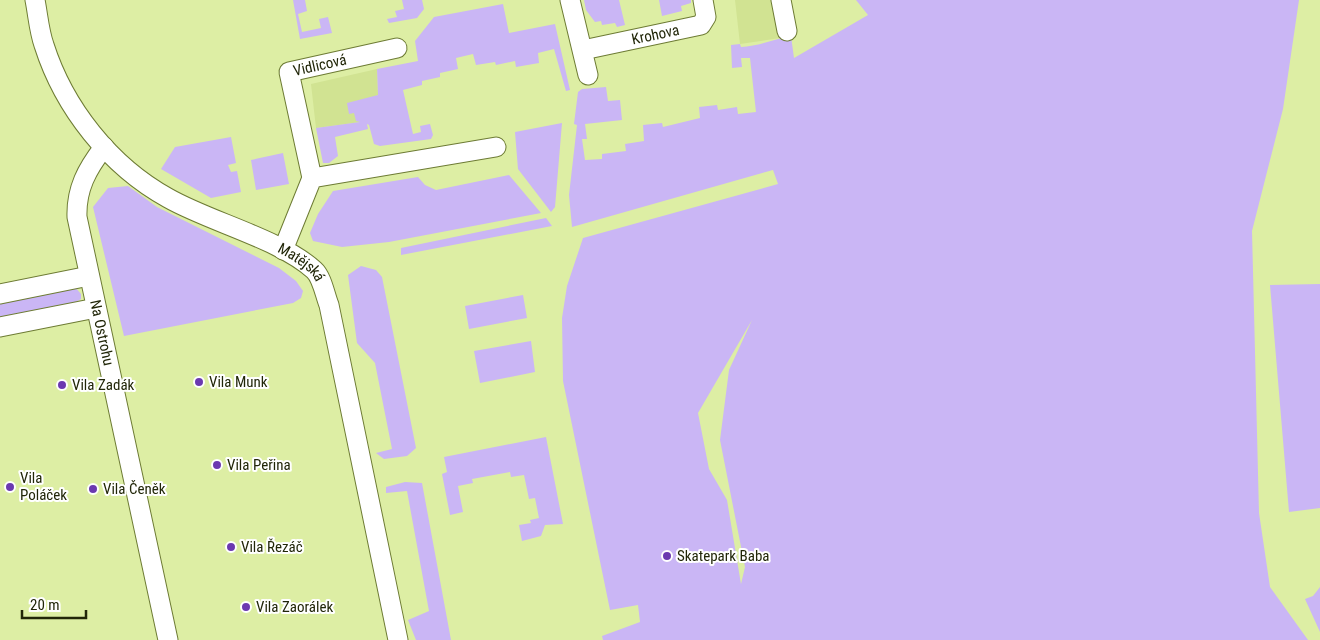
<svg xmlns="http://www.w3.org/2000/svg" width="1320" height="640" viewBox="0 0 1320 640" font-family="'Roboto Condensed',sans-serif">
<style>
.built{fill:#d1e392}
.green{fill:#cab6f5;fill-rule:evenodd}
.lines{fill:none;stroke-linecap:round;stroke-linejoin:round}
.minor-casing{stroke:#6d7b34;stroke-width:21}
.minor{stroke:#fff;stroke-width:19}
.poi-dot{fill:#6b39b0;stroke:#fff;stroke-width:2}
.labels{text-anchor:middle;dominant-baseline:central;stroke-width:4;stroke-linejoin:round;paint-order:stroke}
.street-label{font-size:15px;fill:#212608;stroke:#fff}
.poi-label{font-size:15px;fill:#212608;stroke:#fff;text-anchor:start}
</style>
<rect width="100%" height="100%" fill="#ddeea4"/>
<!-- built -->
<path class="built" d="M 735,0 L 774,0 L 780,38 L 740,44 Z
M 377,69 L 378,95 L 374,98 L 361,122 L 316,128 L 311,84 Z"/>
<!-- green -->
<path class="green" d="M 293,0 L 305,0 L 307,11 L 298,14 L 302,32 L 321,28 L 319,19 L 328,17 L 332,33 L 300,39 Z
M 402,0 L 422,0 L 424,9 L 417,18 L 389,23 L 387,19 L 397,17 L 395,11 L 404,9 Z
M 584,0 L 619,0 L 625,25 L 617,27 L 615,23 L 602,25 L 601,21 L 595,22 L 586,10 Z
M 659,0 L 691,0 L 691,3 L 681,6 L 682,11 L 662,16 Z
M 856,0 L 1299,0 L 1283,109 L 1252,231 L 1259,513 L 1270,587 L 1308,640 L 603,640 L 602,636 L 640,622 L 638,605 L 610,610 L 563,381 L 562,318 L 567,286 L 583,238 L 778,184 L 773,170 L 572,227 L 569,195 L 577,125 L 574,124 L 578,92 L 582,89 L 606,87 L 608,101 L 620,100 L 622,120 L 585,124 L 587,139 L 582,139 L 585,160 L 602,159 L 602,154 L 626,151 L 625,144 L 644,141 L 643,125 L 662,123 L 663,127 L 700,118 L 699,107 L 717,105 L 718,110 L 737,107 L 738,114 L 756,112 L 750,58 L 741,58 L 742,67 L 732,68 L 731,45 L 740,44 L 741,47 C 759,46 774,39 791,36 L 794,58 L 868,15 ZM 752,320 L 729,370 L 720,440 L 745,567 L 741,584 L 727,500 L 709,469 L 698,413 Z
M 503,4 L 509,33 L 555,24 L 570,90 L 566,91 L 554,49 L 538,53 L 539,63 L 516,67 L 515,61 L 496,65 L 495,62 L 476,65 L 473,54 L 456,58 L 458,69 L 440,73 L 440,77 L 422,81 L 422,85 L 403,90 L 413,134 L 421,132 L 420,126 L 430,124 L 433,135 L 431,139 L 380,146 L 374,144 L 369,125 L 367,124 L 368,129 L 335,137 L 338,156 L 329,163 L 323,163 L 316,128 L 360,122 L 356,121 L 354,113 L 349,114 L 347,103 L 378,95 L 377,69 L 418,61 L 415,41 L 434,17 Z
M 562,123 L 555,207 L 551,212 L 518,169 L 515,132 Z
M 231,137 L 236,163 L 228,165 L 231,172 L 237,171 L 241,192 L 211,198 L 161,169 L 175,147 Z
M 283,153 L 289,184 L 256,190 L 251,160 Z
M 509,175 L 541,213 L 389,242 L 342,247 L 313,241 L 310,233 L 318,214 L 333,191 L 418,177 L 425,185 L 436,190 Z
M 128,186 L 157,207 L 279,268 L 296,281 L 303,291 L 301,298 L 293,303 L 124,336 L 93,207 L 108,188 Z
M 546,218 L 552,226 L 401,255 L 401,248 Z
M 361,266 L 376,270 L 382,277 L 416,448 L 407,456 L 384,459 L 376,453 L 392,449 L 375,363 L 357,343 L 348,275 Z
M 1320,284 L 1320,508 L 1289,512 L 1270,285 Z
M 75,287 L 81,294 L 81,299 L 74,303 L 0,318 L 0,302 Z
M 523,295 L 527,318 L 469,329 L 465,306 Z
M 531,341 L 535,372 L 480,383 L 474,351 Z
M 546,437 L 563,524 L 545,525 L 541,536 L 522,541 L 519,525 L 531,523 L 530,520 L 539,518 L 535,498 L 529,499 L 524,475 L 511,477 L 510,472 L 472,479 L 473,483 L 458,486 L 463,512 L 450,515 L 442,474 L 447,472 L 444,457 Z
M 405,482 L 422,483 L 451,640 L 416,640 L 408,620 L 429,611 L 407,491 L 386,493 L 386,487 Z
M 1320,587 L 1320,632 L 1305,599 L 1313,596 Z"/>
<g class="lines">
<!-- minor casing -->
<g class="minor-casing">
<g id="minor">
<path id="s1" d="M 35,0 C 38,15 39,31 44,45 C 64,108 110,166 168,198 C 210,222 280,239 314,270 C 322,277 325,295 329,305 L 398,640"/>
<path d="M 570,0 L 588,75"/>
<path d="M 781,0 L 787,31"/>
<path id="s2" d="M 583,50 L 701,25 L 706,17 L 703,0"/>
<path id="s3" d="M 104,147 C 87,169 76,189 77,217 L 168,640"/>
<path id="s4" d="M 312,178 L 289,72 L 397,48"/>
<path d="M 283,250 L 312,178 L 496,147"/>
<path d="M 0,294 L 89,276"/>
<path d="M 0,327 L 96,308"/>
</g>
</g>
<!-- minor -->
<use href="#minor" class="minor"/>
</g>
<!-- markers -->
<g class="poi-dot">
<circle cx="199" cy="382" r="5"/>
<circle cx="62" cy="385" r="5"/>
<circle cx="217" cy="465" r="5"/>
<circle cx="10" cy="487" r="5"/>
<circle cx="93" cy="489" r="5"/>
<circle cx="231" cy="547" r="5"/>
<circle cx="667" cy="556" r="5"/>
<circle cx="246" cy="607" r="5"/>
</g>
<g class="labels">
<!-- street labels -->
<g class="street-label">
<text stroke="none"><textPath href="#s2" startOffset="74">Krohova</textPath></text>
<text stroke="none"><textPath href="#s4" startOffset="140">Vidlicová</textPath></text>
<text stroke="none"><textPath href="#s1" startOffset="396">Matějská</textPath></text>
<text stroke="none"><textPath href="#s3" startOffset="195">Na Ostrohu</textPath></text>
</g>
<!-- poi labels -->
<g class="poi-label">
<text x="209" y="382">Vila Munk</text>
<text x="72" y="385">Vila Zadák</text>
<text x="227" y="465">Vila Peřina</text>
<text x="20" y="478">Vila<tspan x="20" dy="17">Poláček</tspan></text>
<text x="103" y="489">Vila Čeněk</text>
<text x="241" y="547">Vila Řezáč</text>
<text x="677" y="556">Skatepark Baba</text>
<text x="256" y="607">Vila Zaorálek</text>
</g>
</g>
<!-- scale -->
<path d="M22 610v8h64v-8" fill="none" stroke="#212608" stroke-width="2.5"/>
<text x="30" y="610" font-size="15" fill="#212608" stroke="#ffffff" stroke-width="4" paint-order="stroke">20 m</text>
</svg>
